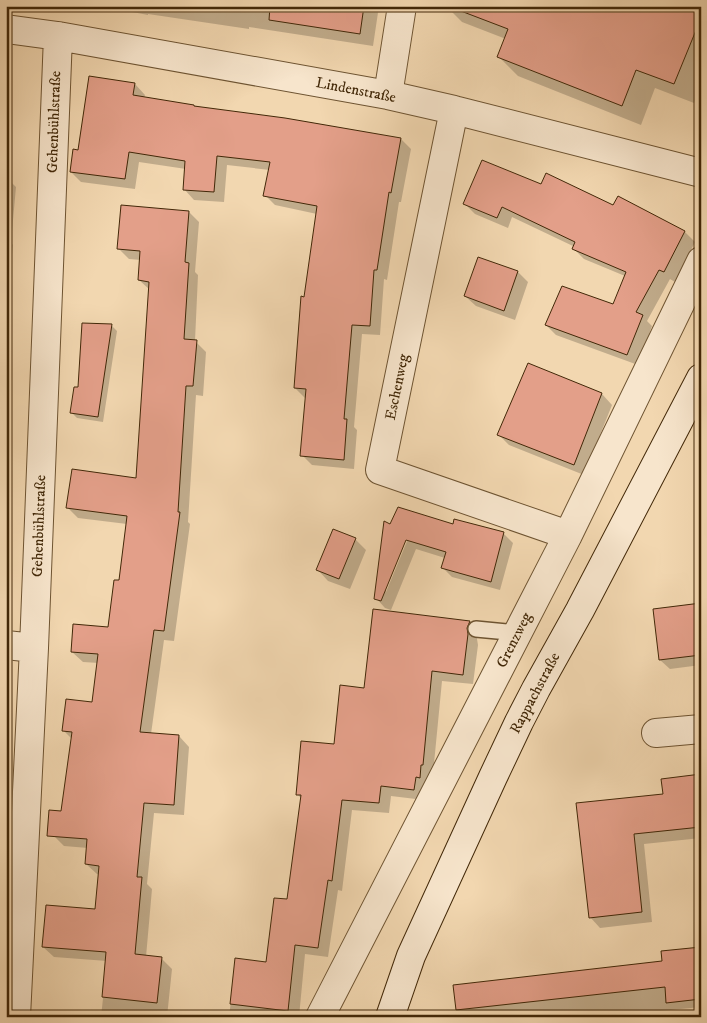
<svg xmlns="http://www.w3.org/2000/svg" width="707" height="1023" viewBox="0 0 707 1023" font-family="'IM FELL DW Pica',serif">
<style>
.shadow{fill:#0003;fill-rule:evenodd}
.building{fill:#e39f89;stroke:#422808}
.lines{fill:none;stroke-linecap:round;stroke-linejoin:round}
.lane-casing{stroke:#6e5432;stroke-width:18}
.street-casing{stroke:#6e5432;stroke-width:30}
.secondary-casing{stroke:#422808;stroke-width:30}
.lane{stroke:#f7e5cc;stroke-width:15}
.street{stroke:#f7e5cc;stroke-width:28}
.secondary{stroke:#f7e5cc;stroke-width:28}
.labels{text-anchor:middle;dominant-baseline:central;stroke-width:4;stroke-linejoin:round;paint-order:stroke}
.street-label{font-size:15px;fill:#422808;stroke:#f7e5cc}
</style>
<rect width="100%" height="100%" fill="#f2d7b0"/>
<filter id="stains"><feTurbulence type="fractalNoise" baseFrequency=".004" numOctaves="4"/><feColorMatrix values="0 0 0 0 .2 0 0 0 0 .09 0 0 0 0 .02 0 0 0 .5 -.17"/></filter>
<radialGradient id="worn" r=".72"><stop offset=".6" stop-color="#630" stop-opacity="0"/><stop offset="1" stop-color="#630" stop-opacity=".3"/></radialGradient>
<!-- shadow -->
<path class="shadow" d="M 101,6 L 379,6 L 373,46 L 249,27 L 249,29 L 148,14 L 148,15 Z
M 446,6 L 701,6 L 701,85 L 694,103 L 655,88 L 641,125 L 518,76 L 499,57 L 506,39 L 462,22 Z
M 6,81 L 12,87 L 9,125 L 6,125 Z
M 135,84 L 145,95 L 144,98 L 401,139 L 411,149 L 401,202 L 399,202 L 387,280 L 384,279 L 380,335 L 362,334 L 354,427 L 357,430 L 354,469 L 312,465 L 302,455 L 307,398 L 305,398 L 295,388 L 305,298 L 317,214 L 275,205 L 265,195 L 270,170 L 227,165 L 224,202 L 194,200 L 184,189 L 186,169 L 139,162 L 135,189 L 81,182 L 71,172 L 79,151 Z
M 6,177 L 16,187 L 11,242 L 13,245 L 6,311 Z
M 542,186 L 614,207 L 618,198 L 685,232 L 695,242 L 675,282 L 670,279 L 647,321 L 652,326 L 638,365 L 556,335 L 546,325 L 614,306 L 625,276 L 584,259 L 574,249 L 575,247 L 512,217 L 508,228 L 475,214 L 465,204 Z
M 189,212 L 199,222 L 195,272 L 198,275 L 195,341 L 206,352 L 203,396 L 196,395 L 188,522 L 190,524 L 174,641 L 164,640 L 151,734 L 179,736 L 189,747 L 184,815 L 154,813 L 147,884 L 152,889 L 146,957 L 161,958 L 172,969 L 167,1017 L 101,1017 L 107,961 L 54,957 L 43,947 L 96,911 L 100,875 L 97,874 L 86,864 L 88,848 L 64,846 L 53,835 L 63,812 L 72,739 L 63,730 L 93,703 L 99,663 L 83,662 L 72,652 L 109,628 L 120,582 L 127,524 L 78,518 L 68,508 L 137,479 L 150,290 L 139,280 L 141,260 L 129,259 L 119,249 Z
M 518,272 L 528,282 L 515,320 L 476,306 L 465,296 Z
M 83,324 L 112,326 L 117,331 L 103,422 L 77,418 L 72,413 L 79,389 Z
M 529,365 L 602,394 L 612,405 L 584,475 L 509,445 L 498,434 Z
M 391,526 L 503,533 L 513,543 L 500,590 L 452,577 L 443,568 L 445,558 L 416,549 L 391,610 L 385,608 L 376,598 ZM 407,534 L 410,534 L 386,592 L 386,585 Z
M 355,539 L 366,550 L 350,589 L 328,581 L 318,570 Z
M 701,604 L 701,665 L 670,669 L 660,660 Z
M 469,622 L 479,632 L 477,639 L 478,645 L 473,684 L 442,681 L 433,774 L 424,800 L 391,796 L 389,813 L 352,810 L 342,891 L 338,890 L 328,957 L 305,954 L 299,1017 L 229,1017 L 236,960 L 267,963 L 288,901 L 302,799 L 297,794 L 336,746 L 365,689 Z
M 701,775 L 701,838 L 644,844 L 652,922 L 600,928 L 590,917 L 578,804 L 664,795 Z
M 6,907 L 13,914 L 6,958 Z
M 701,948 L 701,1007 L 640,1013 L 641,1017 L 458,1017 L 454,986 L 663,962 Z"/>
<!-- building -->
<path class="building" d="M 270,6 L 364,6 L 360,34 L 269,20 Z
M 454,6 L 701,6 L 701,18 L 674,84 L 636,70 L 622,106 L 497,57 L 508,29 L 453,8 Z
M 89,76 L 135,83 L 133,95 L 194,105 L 194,106 L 285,118 L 401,138 L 391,193 L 389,192 L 377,270 L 374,270 L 370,326 L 352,325 L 344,419 L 347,419 L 344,460 L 300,456 L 306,389 L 294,388 L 301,296 L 304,297 L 317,206 L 263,196 L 270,162 L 217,156 L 214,192 L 183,190 L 185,161 L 129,152 L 125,179 L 70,172 L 73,149 L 78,150 Z
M 482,160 L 541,184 L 546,173 L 613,205 L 618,196 L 685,231 L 664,272 L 659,270 L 636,312 L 643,315 L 627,355 L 545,325 L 562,286 L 613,304 L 626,272 L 572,249 L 575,242 L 502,207 L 497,218 L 463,204 Z
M 121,205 L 189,211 L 185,262 L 189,263 L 184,339 L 197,340 L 193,386 L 186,386 L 178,512 L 180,512 L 164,631 L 154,630 L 140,732 L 179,735 L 174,805 L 144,803 L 137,877 L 142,877 L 135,954 L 162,957 L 157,1003 L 102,997 L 106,952 L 42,947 L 46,905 L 95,909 L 99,866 L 85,864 L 87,839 L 47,836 L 49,810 L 61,811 L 72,732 L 62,731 L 66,699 L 92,702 L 98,654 L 71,652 L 73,624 L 108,627 L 114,580 L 119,580 L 127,516 L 66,508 L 72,469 L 136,478 L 149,282 L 138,280 L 140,251 L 117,249 Z
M 478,257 L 518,271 L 504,311 L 464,296 Z
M 82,323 L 112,324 L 98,417 L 70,413 L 74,387 L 78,387 Z
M 528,363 L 602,393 L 574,465 L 497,435 Z
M 398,507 L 453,524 L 454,519 L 504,532 L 491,582 L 441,568 L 446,552 L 406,540 L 381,601 L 374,599 L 384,521 L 390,524 Z
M 333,529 L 356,538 L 339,579 L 316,570 Z
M 701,603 L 701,655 L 659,660 L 653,609 Z
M 373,609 L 470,621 L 467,628 L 468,634 L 463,675 L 432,671 L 423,765 L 421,765 L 420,778 L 416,777 L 414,790 L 381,786 L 379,803 L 342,800 L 332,881 L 328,880 L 318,948 L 295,945 L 288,1011 L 230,1004 L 235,958 L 266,962 L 274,898 L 287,899 L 301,795 L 296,795 L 301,741 L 334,744 L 340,685 L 364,688 Z
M 701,774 L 701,827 L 634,834 L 642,912 L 589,918 L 576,803 L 663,794 L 661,779 Z
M 701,947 L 701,999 L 666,1003 L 665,987 L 456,1010 L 453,985 L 662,961 L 661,951 Z"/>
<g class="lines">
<!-- lane casing -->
<g class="lane-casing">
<path id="lane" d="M 476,629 L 517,633"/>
</g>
<!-- street casing -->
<g class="street-casing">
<path id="street" d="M 6,29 L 58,36 L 388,95 L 454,110 L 701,173
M 388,95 L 402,6
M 454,110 L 380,470 L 568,535
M 6,645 L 34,648
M 656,733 L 701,729
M 16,1017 L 34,648 L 58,36
M 320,1017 L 568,535 L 701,261"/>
</g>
<!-- secondary casing -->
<g class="secondary-casing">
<path id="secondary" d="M 390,1017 L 411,956 L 493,777 L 519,722 L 536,689 L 580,610 L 701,378"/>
</g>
<!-- lane -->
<use href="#lane" class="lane"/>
<!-- street -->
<use href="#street" class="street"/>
<!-- secondary -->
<use href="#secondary" class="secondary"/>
</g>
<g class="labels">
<!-- street labels -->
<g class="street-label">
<text transform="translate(356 90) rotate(11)">Lindenstraße</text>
<text transform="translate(54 122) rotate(-88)">Gehenbühlstraße</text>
<text transform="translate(397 387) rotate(-78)">Eschenweg</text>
<text transform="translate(39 526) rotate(-88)">Gehenbühlstraße</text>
<text transform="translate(514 640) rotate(-63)">Grenzweg</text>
<text transform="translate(535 693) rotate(-62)">Rappachstraße</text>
</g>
</g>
<!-- margin -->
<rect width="707" height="1023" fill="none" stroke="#f2d7b0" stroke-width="25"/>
<rect x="8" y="8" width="692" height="1008" fill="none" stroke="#422808" stroke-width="2.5"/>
<rect x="12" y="12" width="682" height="998" fill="none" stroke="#422808"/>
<rect width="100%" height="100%" filter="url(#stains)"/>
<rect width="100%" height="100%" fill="url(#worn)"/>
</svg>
